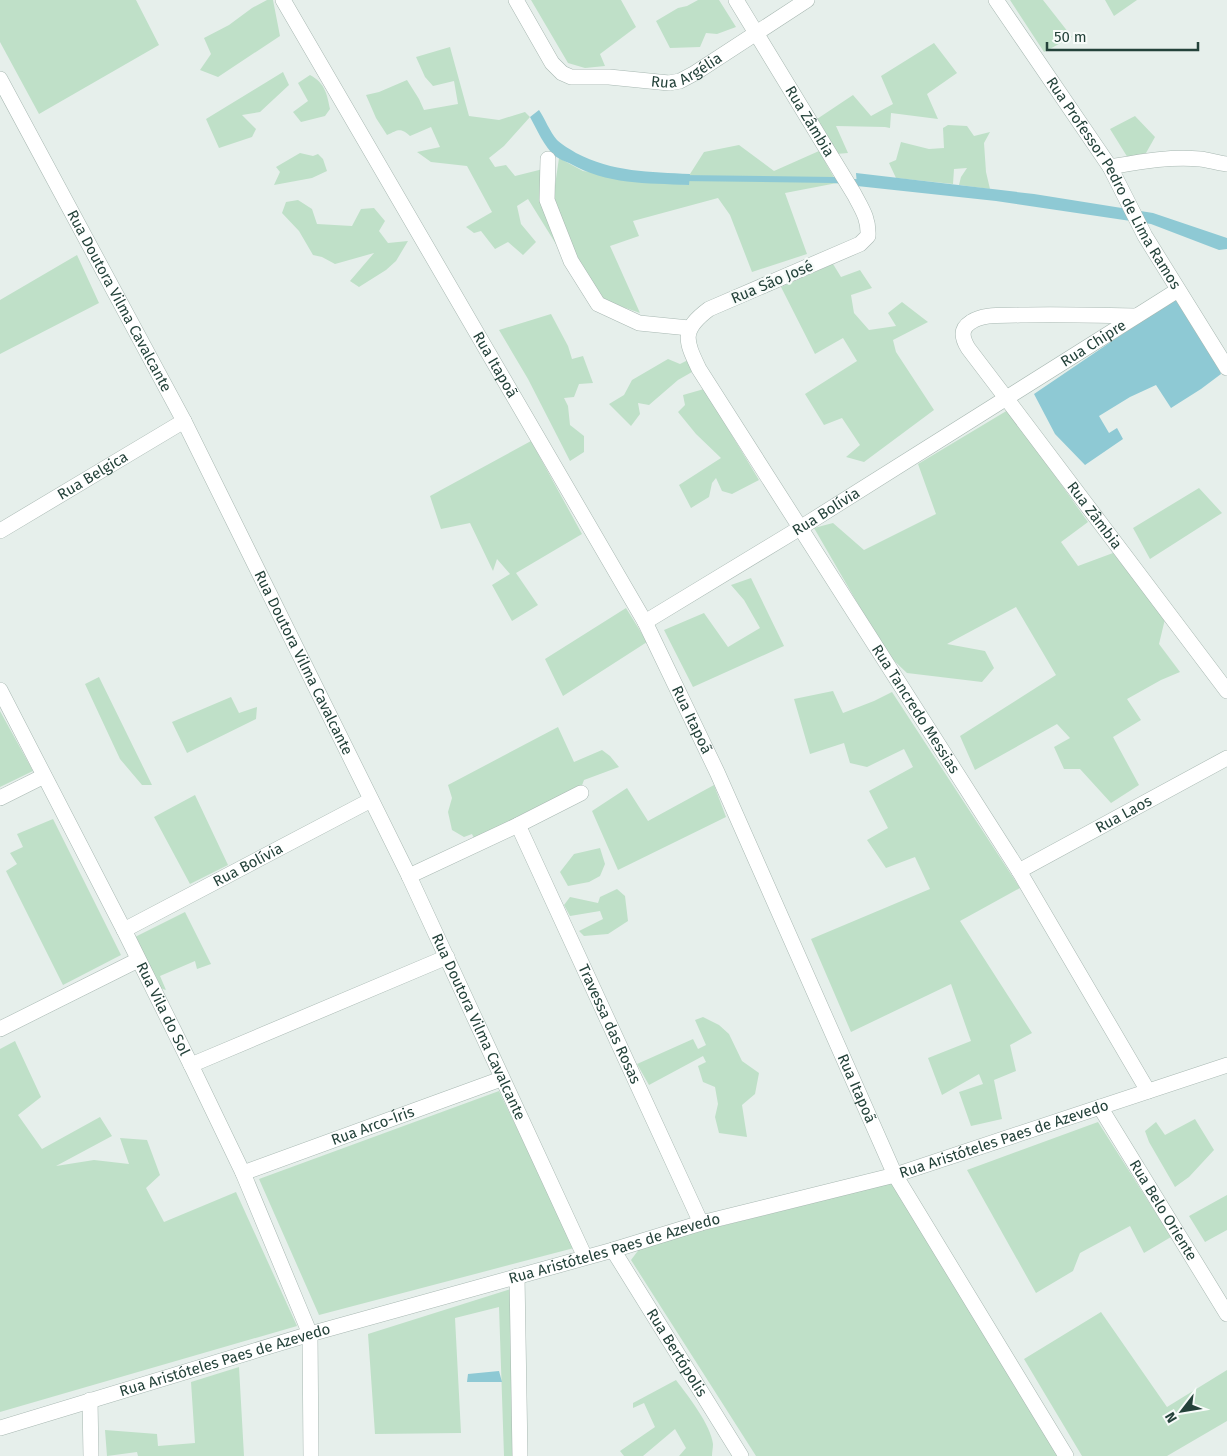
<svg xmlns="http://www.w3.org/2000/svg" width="1227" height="1456" viewBox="0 0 1227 1456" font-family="'Fira Sans',sans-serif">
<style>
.green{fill:#bfe0c8}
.water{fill:#8ec9d4}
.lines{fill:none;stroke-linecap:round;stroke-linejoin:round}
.stream{stroke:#8ec9d4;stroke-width:6}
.minor-casing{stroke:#a8b8b2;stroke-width:16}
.minor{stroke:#fff;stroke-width:15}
.labels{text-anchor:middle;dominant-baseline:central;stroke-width:4.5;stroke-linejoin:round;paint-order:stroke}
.street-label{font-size:15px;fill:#24423a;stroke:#f7fbf9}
</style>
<rect width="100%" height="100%" fill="#e6efeb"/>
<!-- green -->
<path class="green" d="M 0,0 L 136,0 L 159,45 L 39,114 L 0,42 Z
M 267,0 L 273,0 L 280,36 L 218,77 L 200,70 L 211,54 L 204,38 L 229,25 L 252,8 Z
M 531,0 L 621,0 L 636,27 L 600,54 L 605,66 L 585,68 L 568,63 Z
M 698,0 L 719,0 L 736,27 L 717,34 L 706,33 L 700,47 L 670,48 L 656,21 L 678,8 L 687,6 Z
M 1010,0 L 1043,0 L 1072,37 L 1044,52 Z
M 1105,0 L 1137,0 L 1114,16 Z
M 934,43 L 957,73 L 927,94 L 938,119 L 891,113 L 890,128 L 885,127 L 836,126 L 848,153 L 836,154 L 817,119 L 853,95 L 871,116 L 893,104 L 881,76 Z
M 450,47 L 469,116 L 499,120 L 525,112 L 530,117 L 504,146 L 489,158 L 495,167 L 506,165 L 515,176 L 543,169 L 564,257 L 528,199 L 517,206 L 521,224 L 536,242 L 523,255 L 508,242 L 495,249 L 481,231 L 474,233 L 466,227 L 492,212 L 467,166 L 431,162 L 417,152 L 440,147 L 431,127 L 410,136 C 400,127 398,130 387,135 L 376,118 L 366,95 L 379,92 L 407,80 L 419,99 L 424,110 L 458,104 L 454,81 L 433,86 L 425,77 L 416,57 Z
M 283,72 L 289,85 L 260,112 L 242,115 L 256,129 L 252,137 L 219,148 L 206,119 Z
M 310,75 C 325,83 327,94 330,109 L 325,116 L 301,122 L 293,112 L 308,101 L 298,83 Z
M 1135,116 L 1155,137 L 1146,153 L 1128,158 L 1110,129 Z
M 948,125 L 967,126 L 974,136 L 990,132 L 984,143 L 986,172 L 990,189 L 959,185 L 961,177 L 967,168 L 954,169 L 953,184 L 896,178 L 889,163 L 896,160 L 901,142 L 929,149 L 944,148 L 943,128 Z
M 739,145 L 774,171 L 819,151 L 837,183 L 785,193 L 807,254 L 752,272 L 730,215 L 718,198 L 633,221 L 639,236 L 610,246 L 640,313 L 600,299 L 575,257 L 553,199 L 559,158 L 583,171 L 688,185 L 690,174 L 704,152 Z
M 300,153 L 313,156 L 318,154 L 323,159 L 327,171 L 312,178 L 274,185 L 280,172 L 276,167 Z
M 298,200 L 312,209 L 317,224 L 352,226 L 361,209 L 374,208 L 385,221 L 379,231 L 388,243 L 408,241 L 396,261 L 386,270 L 359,287 L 350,281 L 374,253 L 335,264 L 322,257 L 313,255 L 299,231 L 282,213 L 286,202 Z
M 77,255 L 99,303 L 0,354 L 0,300 Z
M 833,264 L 841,277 L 860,270 L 872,288 L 851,295 L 854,313 L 869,330 L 896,326 L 888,313 L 902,302 L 928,322 L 893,340 L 896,352 L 934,410 L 864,462 L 846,457 L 860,445 L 842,418 L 824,425 L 805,394 L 857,361 L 843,338 L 815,354 L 781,287 Z
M 551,314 L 568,346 L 572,359 L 583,356 L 593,383 L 579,384 L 574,397 L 564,398 L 568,406 L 570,425 L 584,436 L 584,452 L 570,461 L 528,379 L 499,330 Z
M 668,359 L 680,364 L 688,360 L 692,372 L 678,380 L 649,405 L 638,403 L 640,414 L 631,426 L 609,404 L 624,395 L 632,380 Z
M 704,389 L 759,480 L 732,494 L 722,491 L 716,478 L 712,483 L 709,497 L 691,508 L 679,485 L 721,458 L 696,434 L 678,412 L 685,405 L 683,395 Z
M 1008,410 L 1088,522 L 1061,542 L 1078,566 L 1113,553 L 1165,619 L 1159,644 L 1180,672 L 1161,680 L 1127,699 L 1141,720 L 1113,737 L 1139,785 L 1111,803 L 1080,769 L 1064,769 L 1054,747 L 1070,738 L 1057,724 L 975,770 L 960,736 L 1056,675 L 1016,607 L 947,644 L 985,651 L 994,668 L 982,682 L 907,673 L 887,654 L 814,528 L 833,523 L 864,550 L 936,514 L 918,464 Z
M 531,441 L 582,534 L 516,573 L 538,605 L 512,621 L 492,585 L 510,574 L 497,559 L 493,571 L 470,523 L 441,529 L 430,496 Z
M 1199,488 L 1222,513 L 1150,559 L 1133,528 Z
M 751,578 L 784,646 L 693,687 L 664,630 L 704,613 L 728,647 L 760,628 L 744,600 L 731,585 Z
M 626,608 L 647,642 L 563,696 L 545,659 Z
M 99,677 L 152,785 L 142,785 L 120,759 L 85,684 Z
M 833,691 L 843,713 L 874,701 L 892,692 L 1020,888 L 960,921 L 1032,1033 L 1010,1045 L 1016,1071 L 994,1080 L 1002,1119 L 971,1126 L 959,1092 L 983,1084 L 979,1074 L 942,1095 L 928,1058 L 971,1041 L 951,984 L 851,1032 L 811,939 L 930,889 L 915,857 L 886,868 L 867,840 L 888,828 L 869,791 L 913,767 L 904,749 L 867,767 L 850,763 L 844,743 L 810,754 L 794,699 Z
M 231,697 L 239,713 L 257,707 L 256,719 L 187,753 L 172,722 Z
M 0,711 L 33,771 L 0,787 Z
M 558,727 L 574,762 L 602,750 L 610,756 L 619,767 L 584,780 L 581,788 L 475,840 L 472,834 L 464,837 L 452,830 L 448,812 L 452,798 L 448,785 Z
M 714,785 L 726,817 L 618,870 L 592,811 L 627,788 L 648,821 Z
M 195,795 L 228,865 L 190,884 L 154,817 Z
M 53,819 L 121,955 L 63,985 L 6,871 L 17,864 L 10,853 L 23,847 L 17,834 Z
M 600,848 L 605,864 L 600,876 L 589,882 L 568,886 L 560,872 L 574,854 Z
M 617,889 L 625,896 L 628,921 L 608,934 L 584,936 L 579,931 L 603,919 L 600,911 L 570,916 L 564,905 L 570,897 L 598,903 L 600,897 Z
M 185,912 L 211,964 L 197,969 L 195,961 L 160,976 L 166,990 L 157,987 L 133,938 Z
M 703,1017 L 719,1025 L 729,1034 L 742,1061 L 759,1073 L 755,1094 L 742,1105 L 747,1137 L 719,1133 L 715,1117 L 718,1104 L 715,1087 L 703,1082 L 698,1066 L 706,1062 L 703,1056 L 649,1085 L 637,1064 L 693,1039 L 698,1049 L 706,1045 L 695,1020 Z
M 15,1041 L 41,1097 L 18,1115 L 42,1149 L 100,1117 L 112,1136 L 56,1166 L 94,1160 L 129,1164 L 120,1138 L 147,1140 L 160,1175 L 146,1188 L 164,1222 L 236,1192 L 297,1326 L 0,1412 L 0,1049 Z
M 499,1091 L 574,1248 L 319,1315 L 259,1179 Z
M 1195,1119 L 1214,1150 L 1189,1177 L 1175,1187 L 1149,1142 L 1145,1131 L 1156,1122 L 1165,1135 Z
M 1098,1122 L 1171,1237 L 1144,1253 L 1130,1226 L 1080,1253 L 1073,1271 L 1036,1293 L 967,1170 Z
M 893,1183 L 1060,1456 L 756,1456 L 631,1260 L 640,1248 L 709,1229 Z
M 1227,1195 L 1227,1230 L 1205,1242 L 1189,1216 Z
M 511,1289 L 513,1456 L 504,1456 L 499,1307 L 455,1318 L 461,1433 L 375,1434 L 368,1334 Z
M 1101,1312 L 1167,1407 L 1227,1370 L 1227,1421 L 1167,1456 L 1082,1456 L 1024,1359 Z
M 239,1367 L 244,1456 L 138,1456 L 137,1452 L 107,1456 L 105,1430 L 157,1434 L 158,1446 L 195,1443 L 191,1382 Z
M 676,1380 C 688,1396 711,1425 713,1444 C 713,1448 712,1452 712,1456 L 679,1456 L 686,1448 L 675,1429 L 643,1456 L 624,1456 L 620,1451 L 655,1427 L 644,1403 L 633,1408 L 633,1403 Z"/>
<!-- water -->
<path class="water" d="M 539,110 C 545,119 550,132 557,140 C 562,145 570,149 576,153 C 612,172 650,172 690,174 L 689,185 C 645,183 608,185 569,163 C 564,161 559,159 555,156 C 545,148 536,128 530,117 Z
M 856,173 L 1034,194 L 1153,213 L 1227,238 L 1227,249 L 1219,250 L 1151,224 L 996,201 L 857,186 Z
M 1177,297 L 1217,363 L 1221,374 L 1201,389 L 1171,408 L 1156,385 L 1130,397 L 1099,416 L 1109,433 L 1117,428 L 1123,439 L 1085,465 L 1055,434 L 1034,394 Z
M 499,1371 L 502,1382 L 467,1382 L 468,1374 Z"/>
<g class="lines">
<!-- stream -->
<path class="stream" d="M 680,178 L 834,180 L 865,183"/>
<!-- minor casing -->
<g class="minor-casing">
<g id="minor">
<path id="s1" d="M 283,0 L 645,622 L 717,772 L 895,1175 L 1066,1456"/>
<path id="s2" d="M 516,0 L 552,63 L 562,73 L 571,77 L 609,77 L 669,83 L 680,81 L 695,73 L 807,0"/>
<path id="s3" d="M 736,0 L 854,194 C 862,209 869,219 868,236 L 860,244 L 709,309 C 681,330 685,340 699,369 L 1019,871 L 1148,1091"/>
<path id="s4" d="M 996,0 L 1110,167 L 1145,236 L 1227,368"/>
<path id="s5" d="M 0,79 L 184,421 L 409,876 L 585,1257"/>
<path d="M 548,159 L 547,200 L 571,261 L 598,304 L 639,323 L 689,328"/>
<path d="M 1110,167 C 1139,162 1170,156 1200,159 C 1209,160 1218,163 1227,164"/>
<path id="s6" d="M 1136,316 C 1097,315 1059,314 1020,315 C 1005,316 984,313 971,322 C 960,329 962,338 968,348 L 1006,398 L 1227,691"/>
<path id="s7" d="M 0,531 L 184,421"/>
<path id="s8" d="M 645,622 L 800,528 L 1178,290"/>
<path id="s9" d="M 0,690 L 124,930 L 191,1065 L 243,1173 L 310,1334 L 311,1456"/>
<path d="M 0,798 L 44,776"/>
<path id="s10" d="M 518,825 L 701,1223"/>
<path id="s11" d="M 1019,871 L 1227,758"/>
<path d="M 409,876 L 518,825 L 581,793"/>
<path id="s12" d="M 124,930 L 371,800"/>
<path d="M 0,1029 L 138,960"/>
<path d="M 191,1065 L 447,957"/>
<path id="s13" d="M 1100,1107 L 1227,1314"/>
<path id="s14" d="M 243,1173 L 501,1079"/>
<path id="s15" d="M 613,1250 L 741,1456"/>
<path d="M 517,1276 L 520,1456"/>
<path d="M 90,1400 L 91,1456"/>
<path id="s16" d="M 0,1428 L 310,1334 L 613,1250 L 701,1223 L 895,1175 L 1227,1065"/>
</g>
</g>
<!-- minor -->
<use href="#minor" class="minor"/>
</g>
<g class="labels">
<!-- street labels -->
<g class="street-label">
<text stroke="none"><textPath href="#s2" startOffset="215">Rua Argélia</textPath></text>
<text stroke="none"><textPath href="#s3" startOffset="142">Rua Zâmbia</textPath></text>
<text stroke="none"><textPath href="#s4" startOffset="218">Rua Professor Pedro de Lima Ramos</textPath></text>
<text transform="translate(772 282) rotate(-23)">Rua São José</text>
<text stroke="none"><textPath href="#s5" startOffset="252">Rua Doutora Vilma Cavalcante</textPath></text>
<text stroke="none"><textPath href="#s8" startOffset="528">Rua Chipre</textPath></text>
<text stroke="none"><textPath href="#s1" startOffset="422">Rua Itapoã</textPath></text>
<text stroke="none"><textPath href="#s7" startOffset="108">Rua Belgica</textPath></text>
<text stroke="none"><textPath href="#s8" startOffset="212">Rua Bolívia</textPath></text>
<text stroke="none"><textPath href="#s6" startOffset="406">Rua Zâmbia</textPath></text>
<text stroke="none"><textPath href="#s5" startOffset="658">Rua Doutora Vilma Cavalcante</textPath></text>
<text stroke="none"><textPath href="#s3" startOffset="921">Rua Tancredo Messias</textPath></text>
<text stroke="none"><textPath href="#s1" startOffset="828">Rua Itapoã</textPath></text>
<text stroke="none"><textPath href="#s11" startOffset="119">Rua Laos</textPath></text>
<text stroke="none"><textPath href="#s12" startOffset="140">Rua Bolívia</textPath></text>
<text stroke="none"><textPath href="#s9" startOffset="358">Rua Vila do Sol</textPath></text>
<text stroke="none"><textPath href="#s10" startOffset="219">Travessa das Rosas</textPath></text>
<text stroke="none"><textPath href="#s5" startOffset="1062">Rua Doutora Vilma Cavalcante</textPath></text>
<text stroke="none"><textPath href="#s1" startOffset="1232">Rua Itapoã</textPath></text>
<text stroke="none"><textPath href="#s14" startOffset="138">Rua Arco-Íris</textPath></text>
<text stroke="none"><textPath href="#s16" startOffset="1045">Rua Aristóteles Paes de Azevedo</textPath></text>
<text stroke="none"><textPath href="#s13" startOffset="121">Rua Belo Oriente</textPath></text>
<text stroke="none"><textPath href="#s16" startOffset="640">Rua Aristóteles Paes de Azevedo</textPath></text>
<text stroke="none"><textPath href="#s15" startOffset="121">Rua Bertópolis</textPath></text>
<text stroke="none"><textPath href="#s16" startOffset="235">Rua Aristóteles Paes de Azevedo</textPath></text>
</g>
</g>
<!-- north arrow -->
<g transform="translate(1182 1411) rotate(239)" stroke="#f7fbf9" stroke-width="4" paint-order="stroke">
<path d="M0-4L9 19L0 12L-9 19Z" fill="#24423a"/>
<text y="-8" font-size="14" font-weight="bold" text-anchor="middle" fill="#24423a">N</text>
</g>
<!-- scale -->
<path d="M1047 42v8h151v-8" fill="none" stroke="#24423a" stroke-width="2.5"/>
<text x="1054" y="42" font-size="15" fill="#24423a" stroke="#f7fbf9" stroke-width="4" paint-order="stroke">50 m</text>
</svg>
